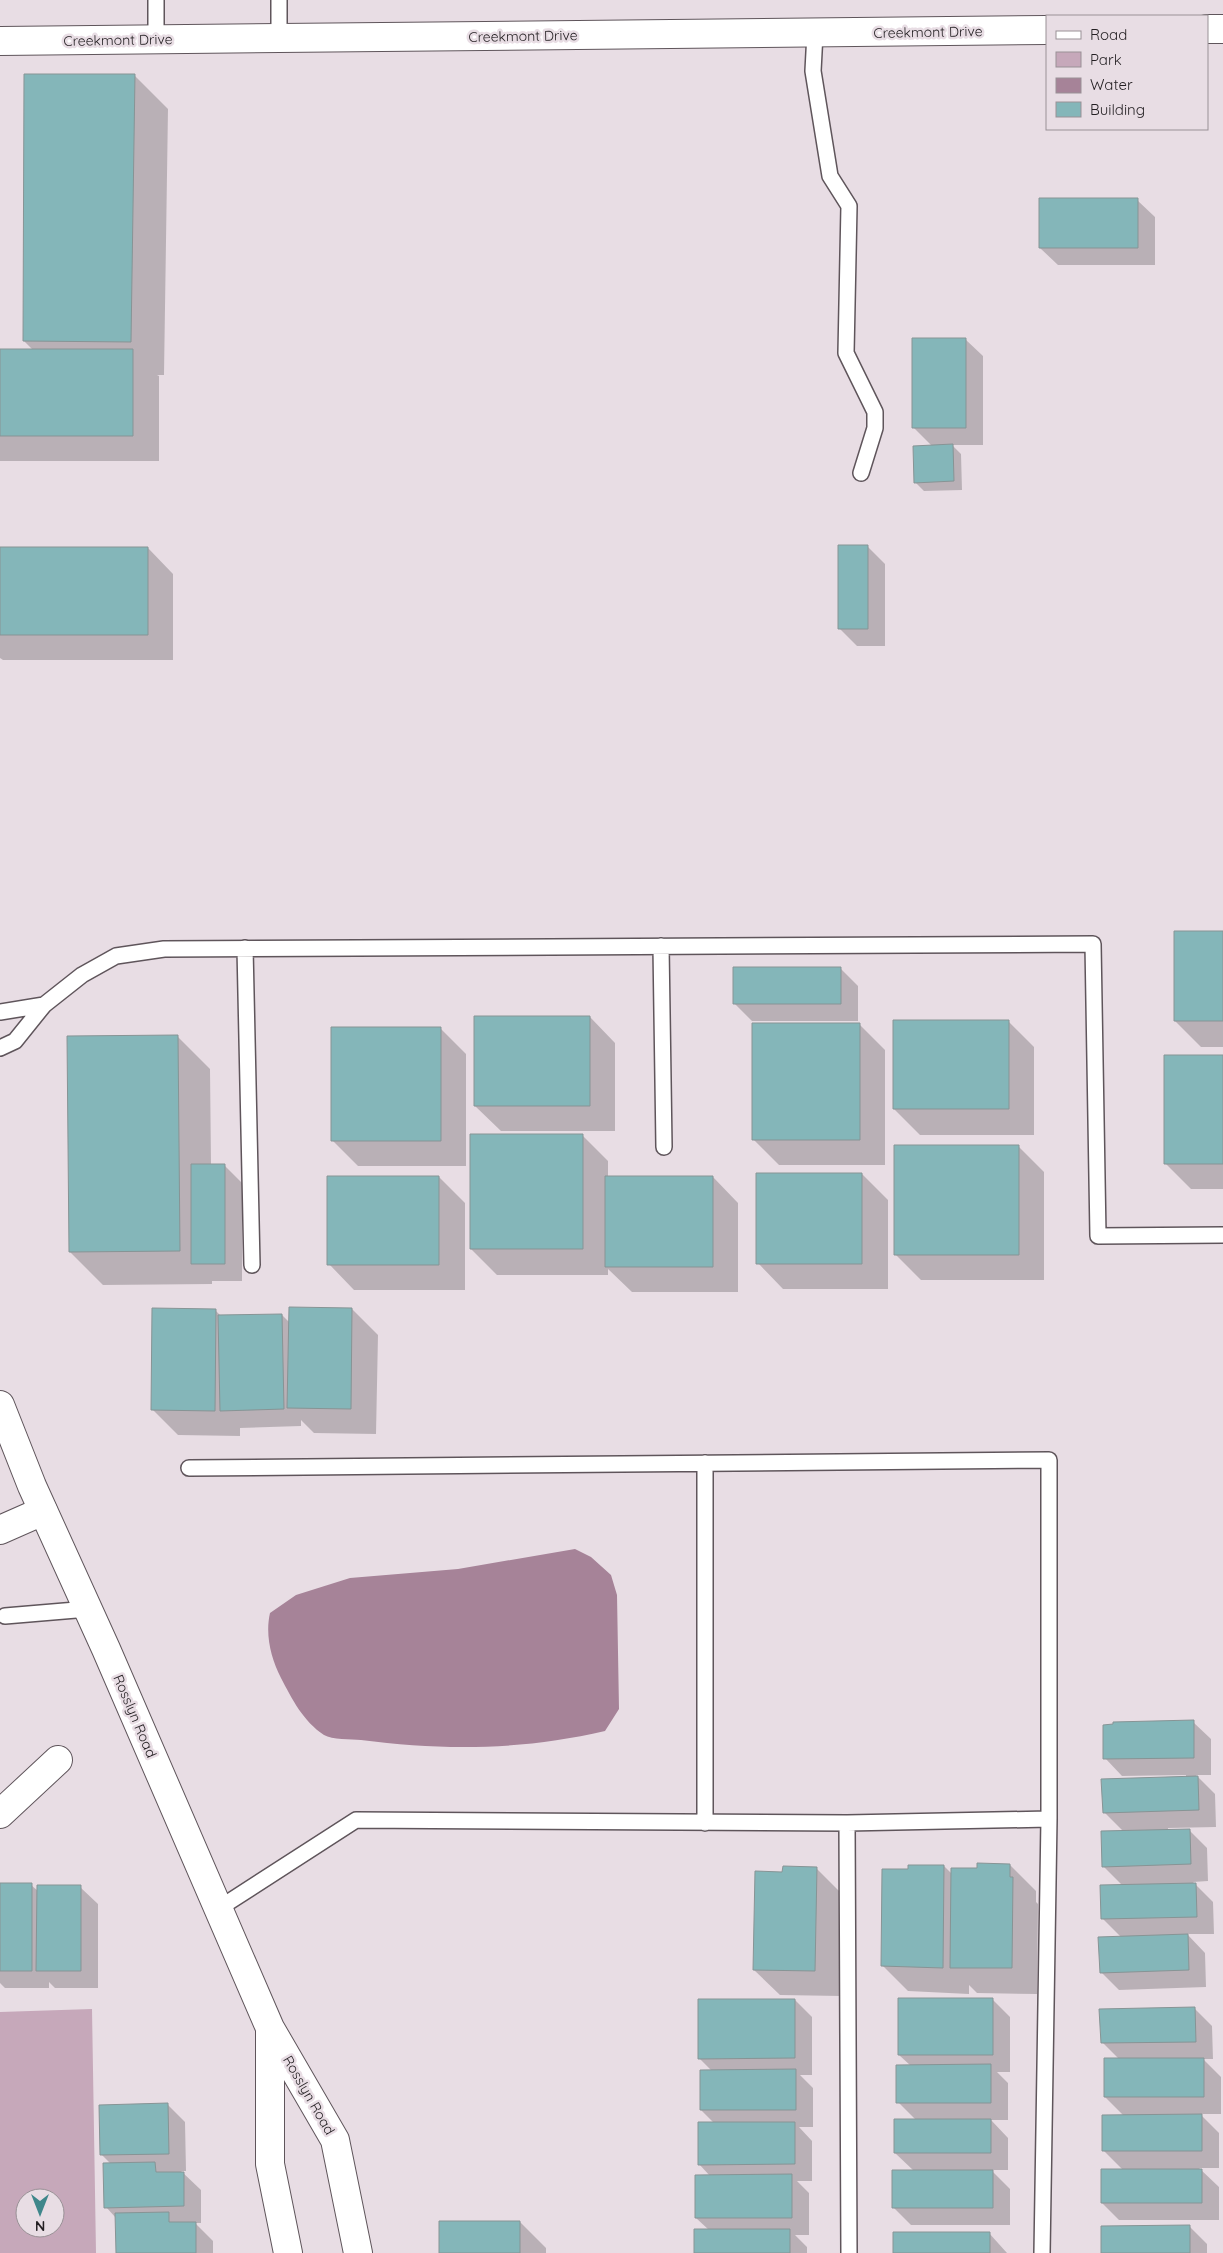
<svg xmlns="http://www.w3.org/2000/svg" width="1223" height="2253" viewBox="0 0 1223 2253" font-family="Quicksand,sans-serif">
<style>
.green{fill:#c6a8ba;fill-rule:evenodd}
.water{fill:#a68398}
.shadow{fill:#0003}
.building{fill:#84b6b9;stroke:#879495}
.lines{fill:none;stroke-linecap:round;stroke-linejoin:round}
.lane-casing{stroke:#5f555b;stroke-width:18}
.street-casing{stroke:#5f555b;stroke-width:30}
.secondary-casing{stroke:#5f555b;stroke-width:30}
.lane{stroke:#fff;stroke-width:15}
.street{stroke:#fff;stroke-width:28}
.secondary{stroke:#fff;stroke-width:28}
.labels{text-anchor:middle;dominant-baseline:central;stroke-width:5;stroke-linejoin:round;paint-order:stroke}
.street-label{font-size:14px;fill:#231f22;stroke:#e8dde4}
</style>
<rect width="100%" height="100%" fill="#e8dde4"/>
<!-- green -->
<path class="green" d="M 92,2009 L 96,2253 L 0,2253 L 0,2012 ZM 25,2198 L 55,2198 L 55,2228 L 25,2228 Z"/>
<!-- water -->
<path class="water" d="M 575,1549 L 591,1557 L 611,1575 L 617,1595 L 619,1709 L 605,1731 C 523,1750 445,1751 361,1740 C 351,1739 332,1740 324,1735 C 303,1721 292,1699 281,1678 C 271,1658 265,1635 270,1613 L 296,1595 L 350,1578 L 458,1569 Z"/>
<!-- shadow -->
<path class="shadow" d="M 135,76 L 168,109 L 164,375 L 157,375 L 159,376 L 159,461 L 0,461 L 0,351 L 34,351 L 24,341 Z
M 1137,200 L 1155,217 L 1155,265 L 1058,265 L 1040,248 Z
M 965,339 L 983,356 L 983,445 L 952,445 L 961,454 L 962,490 L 924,491 L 915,482 L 932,446 L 913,427 Z
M 868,547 L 885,564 L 885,646 L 857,646 L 839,628 Z
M 0,548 L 148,548 L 173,574 L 173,660 L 3,660 L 0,658 Z
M 1223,932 L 1223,1047 L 1201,1047 L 1175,1021 Z
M 840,968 L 858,986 L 858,1021 L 752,1021 L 734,1003 Z
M 590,1017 L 615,1043 L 615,1131 L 501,1131 L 475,1106 Z
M 1008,1021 L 1034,1047 L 1034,1135 L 920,1135 L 894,1109 Z
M 859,1024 L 885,1050 L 885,1165 L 779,1165 L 753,1139 Z
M 440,1028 L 466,1054 L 466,1166 L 358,1166 L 332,1140 Z
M 177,1036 L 210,1069 L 211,1165 L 224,1165 L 242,1183 L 242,1281 L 212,1281 L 212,1284 L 103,1285 L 70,1252 Z
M 1223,1056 L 1223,1189 L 1191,1189 L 1165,1163 Z
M 582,1135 L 608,1161 L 608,1177 L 713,1177 L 738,1203 L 738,1292 L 632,1292 L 608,1269 L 608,1275 L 497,1275 L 471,1249 Z
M 1019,1147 L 1044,1172 L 1044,1280 L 921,1280 L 895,1254 Z
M 862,1174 L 888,1200 L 888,1289 L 783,1289 L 758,1263 Z
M 439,1177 L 465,1203 L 465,1290 L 354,1290 L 329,1264 Z
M 352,1309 L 378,1335 L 376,1434 L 314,1433 L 301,1420 L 301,1426 L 240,1428 L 240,1436 L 178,1435 L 152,1409 L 215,1310 L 221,1316 L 282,1315 L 290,1323 Z
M 1193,1722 L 1211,1739 L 1211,1775 L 1196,1775 L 1215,1794 L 1216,1827 L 1168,1828 L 1168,1831 L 1189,1830 L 1207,1848 L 1208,1881 L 1193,1882 L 1213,1902 L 1214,1934 L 1187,1934 L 1205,1953 L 1206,1987 L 1119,1990 L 1101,1972 L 1121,1937 L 1102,1918 L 1122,1885 L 1103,1866 L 1124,1832 L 1104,1812 L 1186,1777 L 1186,1775 L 1122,1776 L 1105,1758 Z
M 1010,1865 L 1036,1891 L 1036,1902 L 1038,1904 L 1037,1994 L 977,1993 L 969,1985 L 969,1994 L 908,1991 L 882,1965 L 909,1870 L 944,1866 L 952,1874 Z
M 816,1868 L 842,1894 L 841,1996 L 780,1995 L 754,1970 L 784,1873 Z
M 0,1885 L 31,1885 L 38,1891 L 80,1887 L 98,1904 L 98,1988 L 55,1988 L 49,1982 L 49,1988 L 5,1988 L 0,1983 Z
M 992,1999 L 1010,2017 L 1010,2072 L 997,2072 L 1008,2083 L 1008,2120 L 991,2120 L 1008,2138 L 1008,2170 L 991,2170 L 1010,2189 L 1010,2225 L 911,2225 L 893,2207 L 914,2171 L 895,2153 L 916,2120 L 898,2102 L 911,2066 L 899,2055 Z
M 795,2000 L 812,2017 L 812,2075 L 800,2075 L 813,2088 L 813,2127 L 799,2127 L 812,2141 L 812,2181 L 797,2181 L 809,2193 L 809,2235 L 795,2235 L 807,2247 L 807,2253 L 695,2253 L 709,2230 L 696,2218 L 710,2176 L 699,2164 L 714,2123 L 701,2110 L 712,2071 L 699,2058 Z
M 1194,2008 L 1212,2026 L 1213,2059 L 1203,2059 L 1221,2077 L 1221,2114 L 1200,2114 L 1219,2133 L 1219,2168 L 1199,2168 L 1219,2187 L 1219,2220 L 1119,2220 L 1102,2203 L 1123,2170 L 1103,2150 L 1124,2116 L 1105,2097 L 1119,2059 L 1102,2042 Z
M 168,2105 L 185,2122 L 186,2171 L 181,2171 L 201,2190 L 201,2223 L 195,2223 L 213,2241 L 213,2253 L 117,2253 L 116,2218 L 106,2207 L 111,2164 L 101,2154 Z
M 520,2222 L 546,2248 L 546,2253 L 441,2253 Z
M 1189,2226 L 1207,2244 L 1207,2253 L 1102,2253 Z
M 989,2233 L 1007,2253 L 894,2253 Z"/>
<!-- building -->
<path class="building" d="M 24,74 L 135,74 L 131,342 L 23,341 Z
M 1039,198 L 1138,198 L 1138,248 L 1039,248 Z
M 912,338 L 966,338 L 966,428 L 912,428 Z
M 0,349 L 133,349 L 133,436 L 0,436 Z
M 953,444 L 954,481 L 914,483 L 913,446 Z
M 838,545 L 868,545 L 868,629 L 838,629 Z
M 0,547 L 148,547 L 148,635 L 0,635 Z
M 1174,931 L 1223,931 L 1223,1021 L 1174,1021 Z
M 733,967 L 841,967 L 841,1004 L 733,1004 Z
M 474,1016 L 590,1016 L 590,1106 L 474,1106 Z
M 893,1020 L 1009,1020 L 1009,1109 L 893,1109 Z
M 752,1023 L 860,1023 L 860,1140 L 752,1140 Z
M 331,1027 L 441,1027 L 441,1141 L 331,1141 Z
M 178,1035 L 180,1251 L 69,1252 L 67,1036 Z
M 1164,1055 L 1223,1055 L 1223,1164 L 1164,1164 Z
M 470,1134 L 583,1134 L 583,1249 L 470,1249 Z
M 894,1145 L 1019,1145 L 1019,1255 L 894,1255 Z
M 191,1164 L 225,1164 L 225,1264 L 191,1264 Z
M 756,1173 L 862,1173 L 862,1264 L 756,1264 Z
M 327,1176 L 439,1176 L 439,1265 L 327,1265 Z
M 605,1176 L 713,1176 L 713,1267 L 605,1267 Z
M 289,1307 L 352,1308 L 351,1409 L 287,1408 Z
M 152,1308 L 216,1309 L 215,1411 L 151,1410 Z
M 282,1314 L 284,1409 L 220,1411 L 218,1315 Z
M 1194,1720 L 1194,1758 L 1103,1759 L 1103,1725 L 1113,1724 L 1113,1722 Z
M 1198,1776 L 1199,1810 L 1103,1813 L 1101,1779 Z
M 1190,1829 L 1191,1864 L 1102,1867 L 1101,1831 Z
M 977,1863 L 1010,1864 L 1010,1877 L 1013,1877 L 1012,1968 L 950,1968 L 951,1868 L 977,1868 Z
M 908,1865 L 944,1865 L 943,1968 L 881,1966 L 882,1869 L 908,1869 Z
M 783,1866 L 817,1867 L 815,1971 L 753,1970 L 755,1871 L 782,1872 Z
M 0,1883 L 32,1883 L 32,1971 L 0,1971 Z
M 1196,1883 L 1197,1917 L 1101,1919 L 1100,1885 Z
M 37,1885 L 81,1885 L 81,1971 L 36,1971 Z
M 1188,1934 L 1189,1970 L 1100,1973 L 1098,1937 Z
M 898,1998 L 993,1998 L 993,2055 L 898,2055 Z
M 698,1999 L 795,1999 L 795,2058 L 698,2059 Z
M 1195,2007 L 1196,2042 L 1101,2043 L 1099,2009 Z
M 1104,2058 L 1204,2058 L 1204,2097 L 1104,2097 Z
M 991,2064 L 991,2103 L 896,2103 L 896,2065 Z
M 796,2069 L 796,2110 L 700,2110 L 700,2070 Z
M 168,2103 L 169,2154 L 100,2155 L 99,2105 Z
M 1202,2114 L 1202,2151 L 1102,2151 L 1102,2115 Z
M 894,2119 L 991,2119 L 991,2153 L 894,2153 Z
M 698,2122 L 795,2122 L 795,2164 L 698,2165 Z
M 155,2162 L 156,2172 L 184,2172 L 184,2206 L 104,2208 L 103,2163 Z
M 1101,2169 L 1202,2169 L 1202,2203 L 1101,2203 Z
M 892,2170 L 993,2170 L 993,2208 L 892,2208 Z
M 792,2174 L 792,2218 L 695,2218 L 695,2175 Z
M 169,2212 L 169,2222 L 196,2222 L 196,2253 L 116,2253 L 115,2213 Z
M 439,2221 L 520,2221 L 520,2253 L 439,2253 Z
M 1190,2225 L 1190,2253 L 1101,2253 L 1101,2226 Z
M 694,2229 L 790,2229 L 790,2253 L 694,2253 Z
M 893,2232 L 990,2232 L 990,2253 L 893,2253 Z"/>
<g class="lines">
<!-- lane casing -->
<g class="lane-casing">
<path id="lane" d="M 279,0 L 279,38
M 815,33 L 813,71 L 830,176 L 849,206 L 846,353 L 875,412 L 875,428 L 861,473
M 156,40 L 156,0
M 661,946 L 664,1147
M 245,948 L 252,1265
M 0,1012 L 44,1005
M 0,1048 L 15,1041 L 44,1005 L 82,975 L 116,956 L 164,949 L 1093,944 L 1098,1236 L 1223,1235
M 705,1463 L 705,1823
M 189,1468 L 1049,1460 L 1049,1819
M 5,1616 L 88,1609
M 847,1823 L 849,2253
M 218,1909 L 356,1820 L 847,1823 L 1049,1819 L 1042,2253"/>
</g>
<!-- street casing -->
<g class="street-casing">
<path id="street" d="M 1207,29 L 1223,29
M 0,41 L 1047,30
M 0,1530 L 43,1511
M 0,1814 L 58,1760"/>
</g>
<!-- secondary casing -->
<g class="secondary-casing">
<path id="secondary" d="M 0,1405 L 32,1486 L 106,1649 L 270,2028 L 335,2140 L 358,2253
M 270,2029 L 270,2164 L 288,2253"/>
</g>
<!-- lane -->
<use href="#lane" class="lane"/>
<!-- street -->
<use href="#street" class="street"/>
<!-- secondary -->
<use href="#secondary" class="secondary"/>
</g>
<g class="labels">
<!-- street labels -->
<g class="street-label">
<text transform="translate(928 32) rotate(-1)">Creekmont Drive</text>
<text transform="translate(523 36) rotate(-1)">Creekmont Drive</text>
<text transform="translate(118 40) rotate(-1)">Creekmont Drive</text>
<text transform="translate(135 1716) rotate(67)">Rosslyn Road</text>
<text transform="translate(309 2095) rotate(60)">Rosslyn Road</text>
</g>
</g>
<!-- legend -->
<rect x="1046" y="15" width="162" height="115" fill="#e8dde4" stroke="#999196"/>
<rect x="1056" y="31" width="25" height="8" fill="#ffffff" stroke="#999196"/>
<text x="1090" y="40" font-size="15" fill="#231f22">Road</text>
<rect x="1056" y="52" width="25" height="15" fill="#c6a8ba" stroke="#999196"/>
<text x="1090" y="65" font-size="15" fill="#231f22">Park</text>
<rect x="1056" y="78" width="25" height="15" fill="#a68398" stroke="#999196"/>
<text x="1090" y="90" font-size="15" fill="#231f22">Water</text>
<rect x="1056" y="102" width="25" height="15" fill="#84b6b9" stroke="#999196"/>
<text x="1090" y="115" font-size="15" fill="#231f22">Building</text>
<!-- north arrow -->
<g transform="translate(40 2213) rotate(180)"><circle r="24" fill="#e8dde4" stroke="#999196"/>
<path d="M0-4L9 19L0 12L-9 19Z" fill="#3f878b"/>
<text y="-8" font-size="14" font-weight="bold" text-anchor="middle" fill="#231f22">N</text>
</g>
</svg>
